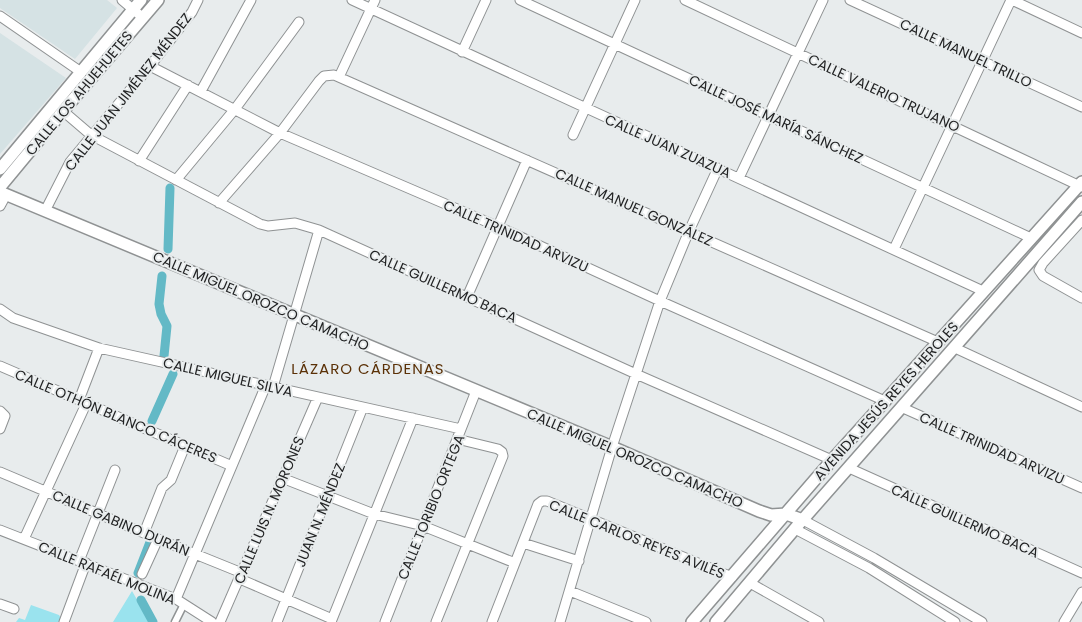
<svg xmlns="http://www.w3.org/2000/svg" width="1082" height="622" viewBox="0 0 1082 622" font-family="Poppins,sans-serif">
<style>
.built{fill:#d5e2e4}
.green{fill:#9ae3ee}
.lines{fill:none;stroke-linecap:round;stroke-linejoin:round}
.canal{stroke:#63b9c6;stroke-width:9}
.pedestrian-casing{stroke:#8f9293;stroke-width:9}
.minor-casing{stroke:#8f9293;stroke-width:11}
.tertiary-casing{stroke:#8f9293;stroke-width:14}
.pedestrian{stroke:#fff;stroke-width:6}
.minor{stroke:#fff;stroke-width:9}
.tertiary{stroke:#fff;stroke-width:11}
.labels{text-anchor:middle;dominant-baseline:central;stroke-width:4;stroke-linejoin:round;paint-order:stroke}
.street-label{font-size:14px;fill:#222324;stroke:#e8eced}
.neighbourhood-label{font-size:15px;letter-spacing:1px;fill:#5b3107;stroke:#e8eced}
</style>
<rect width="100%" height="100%" fill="#e8eced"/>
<!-- built -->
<path class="built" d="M 0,0 L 107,0 L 117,8 L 75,59 L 0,8 Z
M 0,33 L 66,78 L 0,154 Z"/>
<!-- green -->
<path class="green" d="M 132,591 L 150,622 L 113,622 Z
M 31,605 L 59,615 L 63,622 L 16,622 L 19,618 L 25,620 Z"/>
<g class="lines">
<!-- canal -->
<path class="canal" d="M 168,249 L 170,188
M 162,276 L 159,304 L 161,314 L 167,326 L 164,356
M 152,421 L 173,374
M 138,573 L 150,542
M 141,600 L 153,622"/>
<!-- pedestrian casing -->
<g class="pedestrian-casing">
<path id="pedestrian" d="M 175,622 L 184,604"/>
</g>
<!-- minor casing -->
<g class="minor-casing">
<path id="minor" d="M 122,0 L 142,17
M 352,0 L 983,291
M 520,0 L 1031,238
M 685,0 L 1082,187
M 850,0 L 1082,107
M 1012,0 L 1082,33
M 0,16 L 81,72
M 462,52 L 486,0
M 150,66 L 280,133 L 499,227 L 660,301 L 885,401
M 339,77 L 375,0
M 201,91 L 251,0
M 63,111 L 91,135 L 260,224 L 268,226 L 295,223 L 319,230 L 636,374 L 832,460
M 573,135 L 635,0
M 139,161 L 188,85
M 739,178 L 823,0
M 176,180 L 235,109 L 299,22
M 219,203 L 280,133 L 319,81 L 324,76 L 334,75 L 938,342
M 0,206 L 6,195
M 45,211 L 70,162 L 150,66 L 192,12 L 198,0
M 1082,220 L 1043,263 L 1039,270 L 1043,276 L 1082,298
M 894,249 L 1011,0
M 467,297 L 527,160
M 0,309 L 13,318 L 99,348 L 461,429
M 955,348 L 1082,407
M 0,366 L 232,466
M 273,387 L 319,230
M 79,400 L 99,348
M 903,408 L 1082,488
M 0,411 L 5,416 L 0,429
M 849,468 L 1082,573
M 0,472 L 158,539 L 242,573
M 282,478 L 374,514 L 423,526 L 515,563
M 803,520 L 874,558 L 982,622
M 795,529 L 869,568 L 955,622
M 0,530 L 176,599 L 212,622
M 144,533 L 162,488 L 171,480 L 185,446
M 24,539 L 86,404
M 523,543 L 579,561
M 79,561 L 115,470
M 142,574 L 158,539
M 240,579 L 332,619
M 750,583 L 819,622
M 570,591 L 646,622
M 176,599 L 266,385
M 0,604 L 14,609
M 64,622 L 86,563
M 220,622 L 318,397
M 277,622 L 363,407
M 331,622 L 413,418
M 385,622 L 476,391
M 436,622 L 503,456 L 502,452 L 498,449 L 457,439
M 492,622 L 538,504 L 542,501 L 547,501 L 732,577
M 560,622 L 612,447 L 660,301 L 689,231 L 718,168
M 1064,622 L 1082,592"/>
</g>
<!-- tertiary casing -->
<g class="tertiary-casing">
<path id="tertiary" d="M 0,169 L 141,0
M 0,187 L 63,111 L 158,0
M 0,192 L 612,447 L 759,511 L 771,515 L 786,514 L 803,520
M 692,622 L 832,460 L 1082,182
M 716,622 L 798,525 L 1082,202"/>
</g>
<!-- pedestrian -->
<use href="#pedestrian" class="pedestrian"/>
<!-- minor -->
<use href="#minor" class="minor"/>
<!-- tertiary -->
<use href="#tertiary" class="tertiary"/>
</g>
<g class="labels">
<!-- street labels -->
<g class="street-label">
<text transform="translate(966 53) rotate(25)">CALLE MANUEL TRILLO</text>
<text transform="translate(128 92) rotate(-52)">CALLE JUAN JIMÉNEZ MÉNDEZ</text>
<text transform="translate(79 93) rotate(-50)">CALLE LOS AHUEHUETES</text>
<text transform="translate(884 93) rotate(25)">CALLE VALERIO TRUJANO</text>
<text transform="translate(776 119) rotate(25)">CALLE JOSÉ MARÍA SÁNCHEZ</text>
<text transform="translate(668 146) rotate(24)">CALLE JUAN ZUAZUA</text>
<text transform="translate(634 207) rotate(24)">CALLE MANUEL GONZÁLEZ</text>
<text transform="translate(516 236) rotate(24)">CALLE TRINIDAD ARVIZU</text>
<text transform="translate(443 286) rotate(24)">CALLE GUILLERMO BACA</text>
<text transform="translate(261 301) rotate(23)">CALLE MIGUEL OROZCO CAMACHO</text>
<text transform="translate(228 377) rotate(13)">CALLE MIGUEL SILVA</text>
<text transform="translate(886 401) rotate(-48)">AVENIDA JESÚS REYES HEROLES</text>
<text transform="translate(116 416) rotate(23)">CALLE OTHÓN BLANCO CÁCERES</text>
<text transform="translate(992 448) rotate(24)">CALLE TRINIDAD ARVIZU</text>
<text transform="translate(635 458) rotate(23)">CALLE MIGUEL OROZCO CAMACHO</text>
<text transform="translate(431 507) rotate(-68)">CALLE TORIBIO ORTEGA</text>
<text transform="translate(269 510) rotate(-67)">CALLE LUIS N. MORONES</text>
<text transform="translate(320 515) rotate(-68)">JUAN N. MÉNDEZ</text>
<text transform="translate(965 521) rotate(24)">CALLE GUILLERMO BACA</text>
<text transform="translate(121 523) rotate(23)">CALLE GABINO DURÁN</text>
<text transform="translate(637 539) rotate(22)">CALLE CARLOS REYES AVILÉS</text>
<text transform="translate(107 573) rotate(22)">CALLE RAFAÉL MOLINA</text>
</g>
<!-- neighbourhood labels -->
<g class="neighbourhood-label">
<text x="368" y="368">LÁZARO CÁRDENAS</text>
</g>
</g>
</svg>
